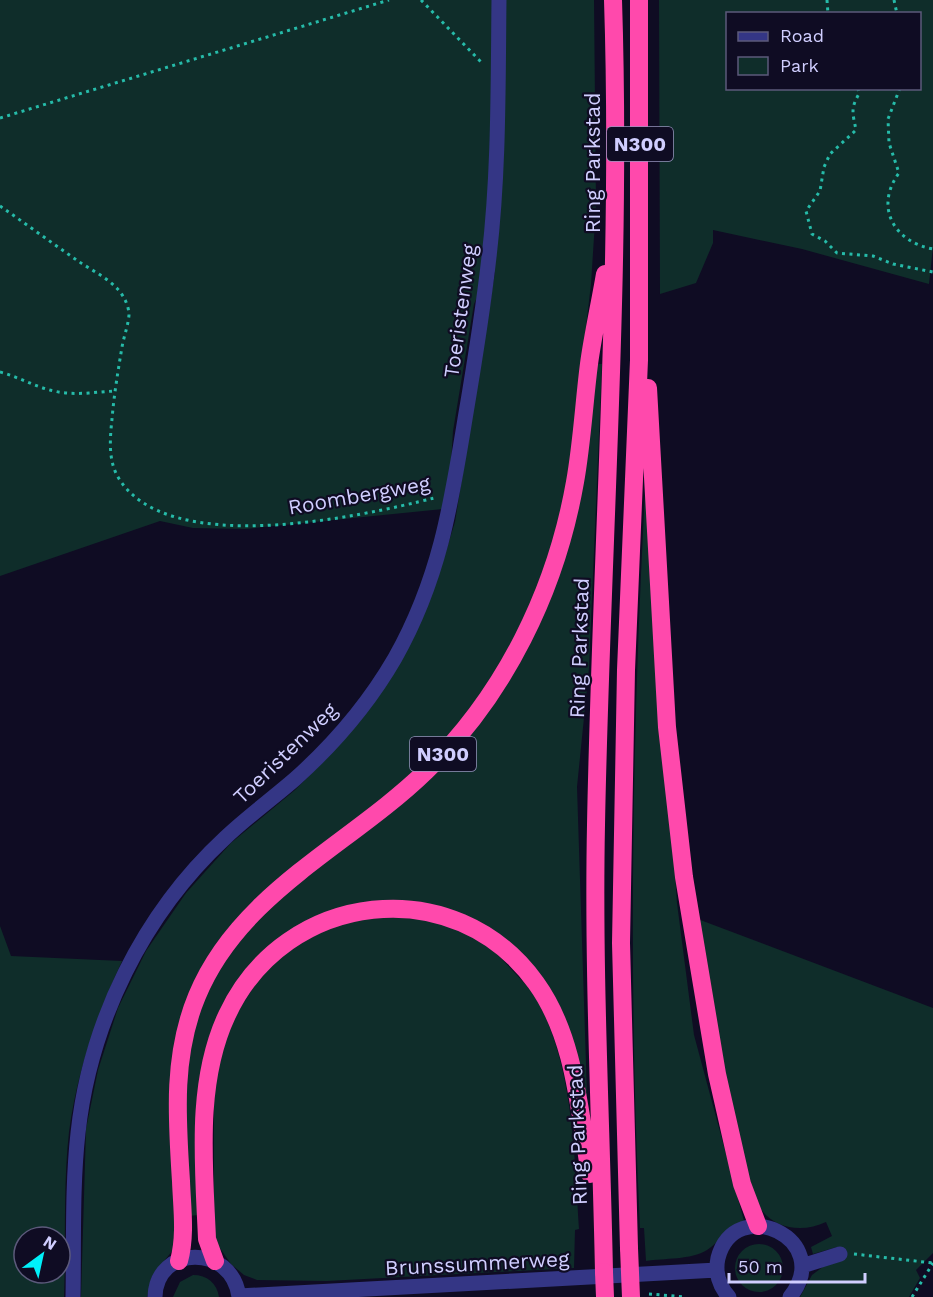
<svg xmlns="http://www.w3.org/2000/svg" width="933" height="1297" viewBox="0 0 933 1297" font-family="'Work Sans',sans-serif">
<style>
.green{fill:#0f2d2a;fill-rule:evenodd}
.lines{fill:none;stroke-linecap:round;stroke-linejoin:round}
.path{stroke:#26bba9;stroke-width:3;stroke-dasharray:3 4.5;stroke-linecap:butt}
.minor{stroke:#343685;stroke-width:15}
.highway{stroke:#ff49ac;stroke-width:18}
.highway-bridge{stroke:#ff49ac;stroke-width:18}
.labels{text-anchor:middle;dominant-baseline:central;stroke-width:4.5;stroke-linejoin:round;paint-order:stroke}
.shield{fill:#0f0c23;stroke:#9694bd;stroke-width:1.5}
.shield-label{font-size:20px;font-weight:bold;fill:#d0ceff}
.street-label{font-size:21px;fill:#d0ceff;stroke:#0f0c23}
</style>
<rect width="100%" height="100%" fill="#0f0c23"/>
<!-- green -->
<path class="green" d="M 0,0 L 594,0 L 596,206 L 591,284 L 567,490 L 540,589 L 499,669 L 457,728 L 401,786 L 277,884 L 193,989 L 177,1245 L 152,1276 L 147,1297 L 81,1297 L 86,1129 L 98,1070 L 118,1008 L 146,951 L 186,893 L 231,843 L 295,790 L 328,757 L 436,583 L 455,522 L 495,272 L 486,278 L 474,304 L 453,431 L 450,479 L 443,509 L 245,529 L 193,528 L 160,521 L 0,576 Z
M 659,0 L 933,0 L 933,247 L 929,284 L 802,249 L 713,230 L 713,243 L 696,283 L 660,294 ZM 728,14 L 920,14 L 920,88 L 728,88 Z
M 595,364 L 602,364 L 589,668 L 577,787 L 587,1095 L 582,1095 L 566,1027 L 462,917 L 316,918 L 219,1016 L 199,1215 L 188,1216 L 184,1092 L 195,1020 L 220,964 L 262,913 L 412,792 L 543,610 Z
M 645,492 L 649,492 L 677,903 L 694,1035 L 744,1221 C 727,1227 721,1241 707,1250 C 691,1260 664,1258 646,1261 L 644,1228 L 640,1228 C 628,982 632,737 645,492 Z
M 390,914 C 405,917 421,917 436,921 C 573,958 572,1115 579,1229 L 575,1230 L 574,1268 L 327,1281 L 257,1280 L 244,1275 L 231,1264 L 217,1244 L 214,1231 L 214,1090 L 222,1051 L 230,1024 L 267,966 L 324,928 Z
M 695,918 L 933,1008 L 933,1253 L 916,1270 L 920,1278 L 909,1297 L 800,1297 L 812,1275 L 840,1254 L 837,1247 L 813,1254 L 811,1247 L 832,1236 L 826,1222 C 803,1233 773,1230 758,1205 C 739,1174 731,1117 724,1081 C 715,1027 705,972 695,918 Z
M 0,926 L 11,956 L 122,961 C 97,1016 77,1071 69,1132 C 63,1185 66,1243 64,1297 L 0,1297 ZM 24,1237 L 60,1237 L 60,1273 L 24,1273 Z
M735 1268a24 24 0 1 1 48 0a24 24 0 1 1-48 0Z
M 193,1275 C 207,1275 217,1283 219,1297 L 173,1297 L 180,1282 Z"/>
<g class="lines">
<!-- path -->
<path class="path" d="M 421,0 L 482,63
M 827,0 L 828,14
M 894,0 L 897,14
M 858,88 L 859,94 C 850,109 853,114 856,130 L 830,154 L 824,167 L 820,191 L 806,211 L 812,234 L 825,241 L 837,253 L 873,256 L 893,264 L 933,272
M 900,88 L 888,119 L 889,143 L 899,173 C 874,207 894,242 933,249
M 0,118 L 389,0
M 0,206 C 26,224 52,243 78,261 C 94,272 115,281 124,298 C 127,303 129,310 129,315 C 128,326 124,336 122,347 C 118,371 114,395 112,419 C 110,438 108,460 118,477 C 166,559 359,517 434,498
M 0,372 C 19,377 35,387 54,391 C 74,396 95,392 115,391
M 854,1254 L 933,1263
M 649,1294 L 686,1297
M 912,1297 L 933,1263"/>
<!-- minor -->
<path class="minor" d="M 802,1266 L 840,1254
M 239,1296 L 717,1270
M 73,1297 C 74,1242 72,1187 78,1133 C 90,1022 143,914 225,838 C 247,817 272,799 295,779 C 334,744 369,703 395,658 C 439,580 451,506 465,419 C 474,366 483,311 489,257 C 499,172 498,86 499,0
M 155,1297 C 156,1245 232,1243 239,1297
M 729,1297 C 719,1286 715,1272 718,1258 C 735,1193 836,1239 790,1297"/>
<!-- highway -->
<path class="highway" d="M 648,388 L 667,727 L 684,877 L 717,1074 L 742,1184 L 758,1226
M 629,1248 L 621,943 L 626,670 L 639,360 L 639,0
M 179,1261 C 186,1235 182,1208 181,1181 C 177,1119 172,1056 197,996 C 239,893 350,845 426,771 C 505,695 556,590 575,482 C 582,443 584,403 589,364 C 593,334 600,304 605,274
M 215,1261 L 207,1239 C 204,1166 195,1083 227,1015 C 285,890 455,870 536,983 C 575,1037 579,1110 590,1174
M 604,1272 C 601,1123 593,974 596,825 C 601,550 622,275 613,0"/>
<!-- highway-bridge -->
<path class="highway-bridge" d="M 629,1248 L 631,1297
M 604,1272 L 605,1297"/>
</g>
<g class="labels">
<!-- shield labels -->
<g class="shield">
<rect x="607" y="127" width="66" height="34" rx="4.5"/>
<rect x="410" y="737" width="66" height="34" rx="4.5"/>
</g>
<g class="shield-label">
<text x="640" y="144">N300</text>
<text x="443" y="754">N300</text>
</g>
<!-- street labels -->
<g class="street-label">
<text transform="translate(592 163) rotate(-90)">Ring Parkstad</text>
<text transform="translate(460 311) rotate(-82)">Toeristenweg</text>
<text transform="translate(359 495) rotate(-10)">Roombergweg</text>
<text transform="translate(579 648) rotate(-88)">Ring Parkstad</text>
<text transform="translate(285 753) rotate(-44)">Toeristenweg</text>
<text transform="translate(577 1135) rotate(-92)">Ring Parkstad</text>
<text transform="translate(477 1263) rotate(-3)">Brunssummerweg</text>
</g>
</g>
<!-- legend -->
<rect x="726" y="12" width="195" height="78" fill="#0f0c23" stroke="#5c5a7b" stroke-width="1.5"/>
<rect x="738" y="32" width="30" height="9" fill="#343685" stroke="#5c5a7b" stroke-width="1.5"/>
<text x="780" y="42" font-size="18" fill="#d0ceff">Road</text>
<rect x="738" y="57" width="30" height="18" fill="#0f2d2a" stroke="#5c5a7b" stroke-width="1.5"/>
<text x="780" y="72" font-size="18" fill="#d0ceff">Park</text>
<!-- north arrow -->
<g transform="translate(42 1255) rotate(33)"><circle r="28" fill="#0f0c23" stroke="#5c5a7b" stroke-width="1.5"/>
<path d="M0-4.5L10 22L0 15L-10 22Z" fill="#00f0f9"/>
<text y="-9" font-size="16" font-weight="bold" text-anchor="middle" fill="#d0ceff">N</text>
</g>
<!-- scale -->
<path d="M729 1273v9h136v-9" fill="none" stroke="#d0ceff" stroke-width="3"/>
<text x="738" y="1273" font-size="18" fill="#d0ceff" stroke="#0f0c23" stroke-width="4.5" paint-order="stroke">50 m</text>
</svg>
